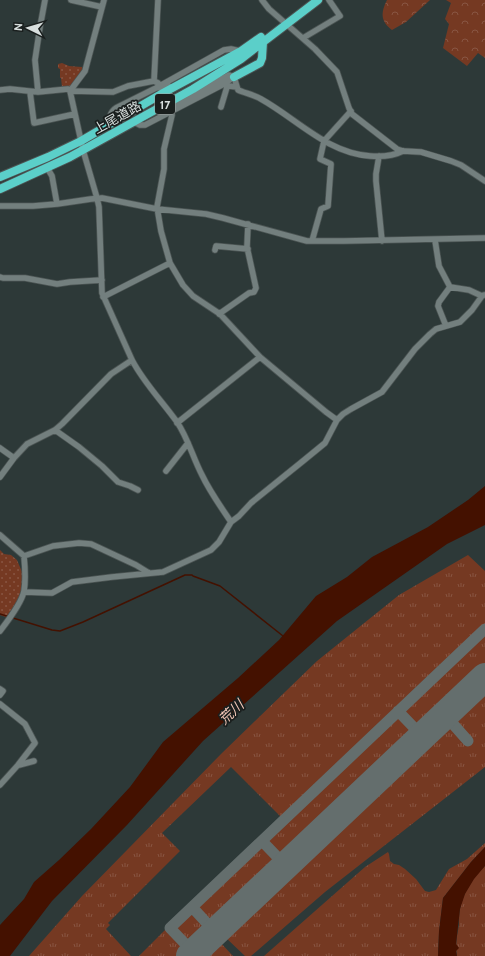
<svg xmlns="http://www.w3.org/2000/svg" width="485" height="956" viewBox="0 0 485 956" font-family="Cabin,'Noto Sans JP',sans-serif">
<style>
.grass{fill:url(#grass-tufts)}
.forest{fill:url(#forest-crowns)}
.park{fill:url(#park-dots)}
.water{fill:#410}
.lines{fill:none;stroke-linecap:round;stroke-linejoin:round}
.stream{stroke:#410;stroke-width:1.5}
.taxiway{stroke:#646e6d;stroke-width:11}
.runway{stroke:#646e6d;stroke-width:28}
.minor-casing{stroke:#4c5554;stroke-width:7}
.highway-casing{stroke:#4c5554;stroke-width:10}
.minor{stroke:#737f7e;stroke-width:5.5}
.highway{stroke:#5bcfc9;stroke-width:8}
.labels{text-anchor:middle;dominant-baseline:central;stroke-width:3.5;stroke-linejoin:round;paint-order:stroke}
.shield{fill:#1a1f1e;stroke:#9fa5a4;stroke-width:1}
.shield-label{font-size:12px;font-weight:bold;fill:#d8dfde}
.street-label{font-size:13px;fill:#d8dfde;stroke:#1a1f1e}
.water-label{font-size:14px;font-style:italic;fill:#f3c7b7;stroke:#1a1f1e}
</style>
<defs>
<pattern id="grass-tufts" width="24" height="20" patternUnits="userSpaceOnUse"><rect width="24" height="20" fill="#753922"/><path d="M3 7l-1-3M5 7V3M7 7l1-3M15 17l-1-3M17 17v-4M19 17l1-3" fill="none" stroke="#885542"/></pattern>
<pattern id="forest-crowns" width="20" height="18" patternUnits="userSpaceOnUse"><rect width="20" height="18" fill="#753922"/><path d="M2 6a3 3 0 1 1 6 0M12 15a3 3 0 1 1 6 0" fill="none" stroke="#885542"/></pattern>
<pattern id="park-dots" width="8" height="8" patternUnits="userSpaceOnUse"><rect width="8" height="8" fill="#753922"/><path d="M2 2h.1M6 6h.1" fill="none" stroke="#885542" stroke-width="1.8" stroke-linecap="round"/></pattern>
</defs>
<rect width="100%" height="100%" fill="#2d3938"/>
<!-- grass -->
<path class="grass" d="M 468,555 L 485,571 L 485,624 L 281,817 L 231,767 L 162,833 L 180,851 L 108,923 L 110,925 L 106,929 L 131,956 L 29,956 L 82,896 L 221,754 L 317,661 L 399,595 Z
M 485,634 L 485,667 L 419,728 L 402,712 Z
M 485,687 L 485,767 L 325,892 L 251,956 L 245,956 L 224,936 Z
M 397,717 L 414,734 L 284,858 L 268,841 Z
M 485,843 L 485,847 L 471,862 L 443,898 L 439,931 L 438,956 L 264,956 L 365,867 L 388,852 L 389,854 L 390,861 L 394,864 L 399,865 L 405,869 L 416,879 L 425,891 L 429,892 L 436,890 L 449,869 L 467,859 Z
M 262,847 L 277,864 L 212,923 L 197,907 Z
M 485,866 L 485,956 L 457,956 C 455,945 457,936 459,925 C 459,920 459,914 460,909 C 463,893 473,877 485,866 Z
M 190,913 L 206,929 L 191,945 L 175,929 Z
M 167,928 L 186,949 L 183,953 L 186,956 L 139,956 Z
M 218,940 L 233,956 L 203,956 Z"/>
<!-- forest -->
<path class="forest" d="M 387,0 L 430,0 L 406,22 L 392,30 C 380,21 381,12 387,0 Z
M 446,0 L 485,0 L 485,58 L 478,53 L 467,66 L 443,48 L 449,24 L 445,19 L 451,3 Z"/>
<!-- park -->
<path class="park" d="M 62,63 L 69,66 L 82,67 L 83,69 L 71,86 L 62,87 L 61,78 L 60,78 L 60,69 L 58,68 L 58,64 Z
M 0,550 L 4,554 L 11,555 L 17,560 L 25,579 L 24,592 L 9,618 L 0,615 Z"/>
<!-- water -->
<path class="water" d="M 485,486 L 485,525 L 447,544 L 337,621 L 203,741 L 127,825 L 52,901 L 10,956 L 0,956 L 0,925 L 24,899 L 34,882 L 59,860 L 91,829 L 130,787 L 163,742 L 238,678 L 279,640 L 316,596 L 347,577 L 372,557 L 428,527 L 468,500 Z
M 485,847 L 485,866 L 474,879 L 465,894 L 460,909 L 456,944 L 459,948 L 456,951 L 457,956 L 438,956 L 439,931 L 443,898 L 471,862 Z"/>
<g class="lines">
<!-- stream -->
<path class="stream" d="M 0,614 L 52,630 L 60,631 L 83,622 L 185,575 L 192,575 L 193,576 L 220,586 L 283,636"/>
<!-- taxiway -->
<path class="taxiway" d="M 398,711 L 422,736
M 445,715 L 468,741
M 262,841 L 286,866
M 192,907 L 215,932
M 194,953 L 170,928 L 485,629"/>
<!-- runway -->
<path class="runway" d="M 190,956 L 485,677"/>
<!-- minor casing -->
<g class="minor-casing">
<path id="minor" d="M 71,0 L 102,7
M 104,0 L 85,71 L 70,91 L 83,150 L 97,198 L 99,207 L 102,293 L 132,360 C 144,383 162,401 177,422 C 188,438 193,458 202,475 C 210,492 221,507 231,522
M 262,0 L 269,9 L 315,49 L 337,72 L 349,108 L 352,114 L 397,149 L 403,151 L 421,152 L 451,161 L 461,165 L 485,181
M 303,38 L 340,16 L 329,0
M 234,77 L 229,75 L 177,103 L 174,105 L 171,111 L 172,115 L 164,149 L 164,169 L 157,207 L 161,231 L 170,263 L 183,285 L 193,296 L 220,314 L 260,357 L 326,412 L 337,420
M 154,81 L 158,0
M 0,90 L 10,89 L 38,92 L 68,89 L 70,91 L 113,92 L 128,86 L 154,81 L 158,83 L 160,88 L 163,89 L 169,86
M 30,92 L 34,123 L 75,114
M 38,92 L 35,60 L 40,27 L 45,0
M 221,107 L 227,87 L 229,86 L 237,87
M 134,122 L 140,125 L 145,125 L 224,84 L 234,77 L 238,90 C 245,93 254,95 261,99 C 297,119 327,153 370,156 C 382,157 393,156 403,151
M 109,124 C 108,119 111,111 116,108 L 156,88 L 224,50 L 231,49 L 240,51
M 379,156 L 376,174 L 376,181 L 382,241
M 49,171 L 52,176 L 57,204
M 0,206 L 33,206 L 57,204 L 91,199 L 102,198 L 157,209 L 206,214 L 223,218 L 307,241 L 344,241 L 485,238
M 435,240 L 439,266 L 450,287
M 312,241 L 321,209 L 328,206 L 331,164 L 320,159 L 324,141 L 351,111
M 215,250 L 216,246 L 248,249
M 0,277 L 3,278 L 25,278 L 57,284 L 70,282 L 102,280
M 450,287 L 469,290 L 482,296 L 484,295
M 103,297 L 170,263
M 219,314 L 249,293 L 254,292 L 256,288 L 247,247 L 248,224
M 446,326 L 438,306 L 439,302 L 450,287
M 177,423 L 260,357
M 55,430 L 79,447 L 102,466 L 118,482 L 130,486 L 138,490
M 0,448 L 14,458
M 166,471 L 188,443
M 0,477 L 14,458 L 27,444 L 55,430 L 62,424 L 111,374 L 132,360
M 0,535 L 24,556 C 25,567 26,580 24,591 C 22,602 7,622 0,631
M 24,556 L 53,546 L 79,543 L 91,544 L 136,565 L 149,573
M 24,592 L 52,593 L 72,582 L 112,577 L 163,572 L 211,550 L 219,542 L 231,522 L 239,516 L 251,503 L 303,461 L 325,443 L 337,420 L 343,414 L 351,409 L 382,392 L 415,349 L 430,334 L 436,329 L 460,322 L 472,310 L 482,296
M 0,689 L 3,691 L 0,695
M 0,704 L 25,724 L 35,743 L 18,765 L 0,785
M 19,765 L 34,761"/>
</g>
<!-- highway casing -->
<g class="highway-casing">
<path id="highway" d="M 234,77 L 260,63 L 262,58 L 263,42
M 0,177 L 48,157 L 81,141 L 163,93 L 241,51 L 261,37
M 0,189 L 70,157 L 193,89 L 241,59 L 318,0"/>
</g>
<!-- minor -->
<use href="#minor" class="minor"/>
<!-- highway -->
<use href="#highway" class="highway"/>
</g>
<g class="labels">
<!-- shield labels -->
<rect class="shield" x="155" y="94" width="20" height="20" rx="3"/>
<g class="shield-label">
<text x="165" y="104">17</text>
</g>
<!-- street labels -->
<g class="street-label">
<text transform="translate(117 117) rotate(-29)">上尾道路</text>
</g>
<!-- water labels -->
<g class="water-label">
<text transform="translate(231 712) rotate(-43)">荒川</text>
</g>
</g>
<!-- north arrow -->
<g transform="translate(28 28) rotate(275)" stroke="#1a1f1e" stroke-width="3" paint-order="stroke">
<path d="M0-3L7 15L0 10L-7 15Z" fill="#d8dfde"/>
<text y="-6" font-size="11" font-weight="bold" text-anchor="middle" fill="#d8dfde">N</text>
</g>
</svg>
